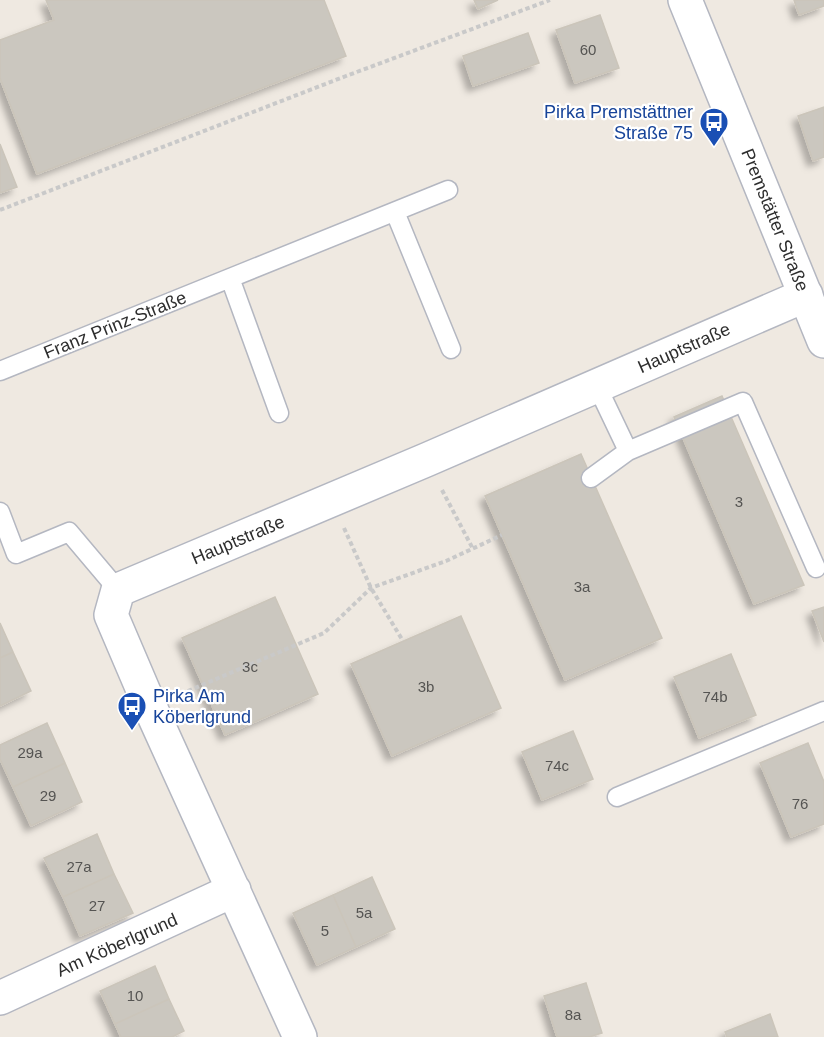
<svg xmlns="http://www.w3.org/2000/svg" width="824" height="1037" viewBox="0 0 824 1037" font-family="Arial,sans-serif">
<style>
.building{fill:#cbc7bf;stroke:#cbc5ba;stroke-width:1.5;filter:url(#shadow)}
.lines{fill:none;stroke-linecap:round;stroke-linejoin:round}
.lane-casing{stroke:#b4b7c1;stroke-width:21}
.street-casing{stroke:#b4b7c1;stroke-width:36}
.secondary-casing{stroke:#b4b7c1;stroke-width:36}
.path{stroke:#c9c9c9;stroke-width:4;stroke-dasharray:4.5 3;stroke-linecap:butt}
.lane{stroke:#fff;stroke-width:18}
.street{stroke:#fff;stroke-width:33}
.secondary{stroke:#fff;stroke-width:33}
.labels{text-anchor:middle;dominant-baseline:central;stroke-width:4.5;stroke-linejoin:round;paint-order:stroke}
.number-label{font-size:15px;fill:#555452}
.transit-label{font-size:18px;fill:#164399;stroke:#fff;text-anchor:end}
.street-label{font-size:18px;fill:#2e2e2e;stroke:#fff}
</style>
<defs>
<filter id="shadow"><feDropShadow dx="-5.5" dy="5.5" stdDeviation="3" flood-color="#0004"/></filter>
</defs>
<rect width="100%" height="100%" fill="#efe9e1"/>
<!-- building -->
<path class="building" d="M 46,0 L 324,0 L 346,56 L 37,174 L 0,78 L 0,40 L 54,20 Z
M 474,0 L 498,0 L 478,9 Z
M 794,0 L 824,0 L 824,6 L 799,15 Z
M 600,15 L 619,68 L 575,83 L 556,30 Z
M 528,33 L 539,63 L 473,86 L 463,56 Z
M 824,107 L 824,157 L 813,161 L 798,116 Z
M 0,144 L 17,187 L 0,193 Z
M 722,396 L 804,585 L 754,604 L 674,417 Z
M 581,454 L 662,638 L 565,680 L 485,496 Z
M 275,597 L 318,694 L 225,735 L 182,638 Z
M 824,607 L 824,642 L 812,611 Z
M 461,616 L 501,708 L 392,756 L 351,664 Z
M 0,623 L 13,652 L 0,658 Z
M 13,652 L 31,691 L 0,706 L 0,658 Z
M 731,654 L 756,715 L 699,738 L 674,677 Z
M 47,723 L 65,763 L 13,787 L 0,759 L 0,745 Z
M 573,731 L 593,779 L 542,800 L 522,752 Z
M 808,743 L 824,782 L 824,824 L 791,837 L 760,763 Z
M 65,763 L 82,802 L 31,826 L 13,787 Z
M 97,834 L 114,874 L 63,897 L 44,858 Z
M 114,874 L 133,913 L 80,936 L 63,897 Z
M 372,877 L 395,929 L 356,947 L 333,895 Z
M 333,895 L 356,947 L 317,965 L 293,913 Z
M 155,966 L 169,999 L 115,1024 L 100,991 Z
M 586,983 L 602,1033 L 589,1037 L 557,1037 L 544,996 Z
M 169,999 L 184,1031 L 172,1037 L 121,1037 L 115,1024 Z
M 770,1014 L 778,1037 L 727,1037 L 725,1032 Z"/>
<g class="lines">
<!-- lane casing -->
<g class="lane-casing">
<path id="lane" d="M 395,212 L 451,349
M 230,278 L 279,413
M 0,371 L 448,190
M 597,386 L 628,451
M 591,478 L 628,451 L 743,402 L 816,568
M 0,512 L 16,554 L 69,532 L 118,590
M 617,797 L 824,711"/>
</g>
<!-- street casing -->
<g class="street-casing">
<path id="street" d="M 0,998 L 234,890
M 300,1037 L 155,718 L 111,615 L 118,590 L 426,460 L 806,295"/>
</g>
<!-- secondary casing -->
<g class="secondary-casing">
<path id="secondary" d="M 685,0 L 824,341"/>
</g>
<!-- path -->
<path class="path" d="M 0,210 L 346,76 L 550,0
M 442,490 L 473,549
M 344,528 L 371,588 L 403,641
M 181,694 L 324,633 L 371,588 L 446,561 L 502,535"/>
<!-- lane -->
<use href="#lane" class="lane"/>
<!-- street -->
<use href="#street" class="street"/>
<!-- secondary -->
<use href="#secondary" class="secondary"/>
</g>
<!-- icons -->
<defs>
<g id="bus-pin" transform="scale(1.5)"><path d="M0 17L-7.5 6A9.5 9.5 0 1 1 7.5 6Z" fill="#1a4fb4" stroke="#fff"/><path d="M-5-6H5V4H4V6H2V4H-2V6H-4V4H-5ZM-3.5-4V0h7V-4ZM-3.5 1.2v1.5H-2V1.2ZM2 1.2v1.5H3.5V1.2Z" fill="#fff"/></g>
</defs>
<g fill-rule="evenodd">
<use href="#bus-pin" x="714" y="122"/>
<use href="#bus-pin" x="132" y="706"/>
</g>
<g class="labels">
<!-- number labels -->
<g class="number-label">
<text x="588" y="49">60</text>
<text x="739" y="501">3</text>
<text x="582" y="586">3a</text>
<text x="250" y="666">3c</text>
<text x="426" y="686">3b</text>
<text x="715" y="696">74b</text>
<text x="30" y="752">29a</text>
<text x="557" y="765">74c</text>
<text x="48" y="795">29</text>
<text x="800" y="803">76</text>
<text x="79" y="866">27a</text>
<text x="97" y="905">27</text>
<text x="364" y="912">5a</text>
<text x="325" y="930">5</text>
<text x="135" y="995">10</text>
<text x="573" y="1014">8a</text>
</g>
<!-- transit labels -->
<g class="transit-label">
<text x="693" y="112">Pirka Premstättner<tspan x="693" dy="21">Straße 75</tspan></text>
<text x="153" y="696" text-anchor="start">Pirka Am<tspan x="153" dy="21">Köberlgrund</tspan></text>
</g>
<!-- street labels -->
<g class="street-label">
<text transform="translate(775 220) rotate(68)">Premstätter Straße</text>
<text transform="translate(115 325) rotate(-22)">Franz Prinz-Straße</text>
<text transform="translate(684 348) rotate(-24)">Hauptstraße</text>
<text transform="translate(238 540) rotate(-23)">Hauptstraße</text>
<text transform="translate(117 945) rotate(-24)">Am Köberlgrund</text>
</g>
</g>
</svg>
